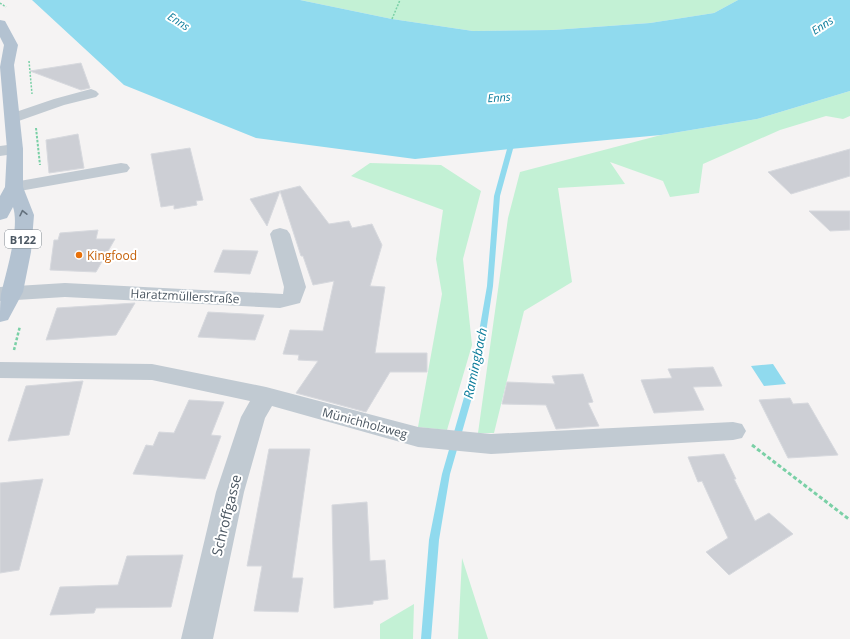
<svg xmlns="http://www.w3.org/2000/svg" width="850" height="639" viewBox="0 0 850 639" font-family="'Open Sans',sans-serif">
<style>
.green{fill:#c3f1d5}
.water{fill:#90daee}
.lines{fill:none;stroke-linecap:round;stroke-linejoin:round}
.stream{fill:#90daee;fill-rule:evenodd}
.building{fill:#cdcfd5;stroke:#d7d9de}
.path-far3{stroke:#7ad0a6;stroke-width:1.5;stroke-dasharray:2 1.5;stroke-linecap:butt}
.path-far2{stroke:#7ad0a6;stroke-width:2;stroke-dasharray:2.5 1.5;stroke-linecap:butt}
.path-far1{stroke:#7ad0a6;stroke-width:2.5;stroke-dasharray:3 2;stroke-linecap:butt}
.path{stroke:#7ad0a6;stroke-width:3;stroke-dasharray:4 2.5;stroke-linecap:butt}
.minor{fill:#c1cad2;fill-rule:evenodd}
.major{fill:#b3c2d1;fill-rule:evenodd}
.oneway{stroke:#64717d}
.food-dot{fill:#e8710a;stroke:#fff;stroke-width:1.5}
.labels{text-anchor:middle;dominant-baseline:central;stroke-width:4;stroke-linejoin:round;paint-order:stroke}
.far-water-label{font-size:11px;font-style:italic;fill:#0c7c9b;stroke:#fff}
.shield{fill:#fff;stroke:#808990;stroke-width:1}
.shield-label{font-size:11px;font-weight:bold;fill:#4a5661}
.food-label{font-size:12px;fill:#c56008;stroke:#fff;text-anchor:start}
.street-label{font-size:12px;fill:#4a5661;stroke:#fff}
.water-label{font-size:13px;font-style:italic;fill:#0c7c9b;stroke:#fff}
.near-street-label{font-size:14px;fill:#4a5661;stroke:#fff}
</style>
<rect width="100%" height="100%" fill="#f5f3f3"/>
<!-- green -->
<path class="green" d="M 300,0 L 738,0 L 714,13 L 650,23 L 553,30 L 473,31 L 392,19 Z
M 850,91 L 850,116 L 843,119 L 826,116 L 780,130 L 703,164 L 699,193 L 670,197 L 663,181 L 610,162 L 625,184 L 558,188 L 572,282 L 524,311 L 494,433 L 478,433 L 508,218 L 520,172 L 661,135 L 757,119 Z
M 370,163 L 441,165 L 481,191 L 463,259 L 472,345 L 447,430 L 418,427 L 442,294 L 436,259 L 443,210 L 351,176 Z
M 462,558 L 488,639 L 458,639 Z
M 414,604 L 413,639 L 380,639 L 380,624 Z"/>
<!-- water -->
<path class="water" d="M 32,0 L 300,0 L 392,19 L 473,31 L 553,30 L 650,23 L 714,13 L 738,0 L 850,0 L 850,91 L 757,119 L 661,135 L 510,149 L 415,159 L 256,138 L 124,85 Z
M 773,364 L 786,384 L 764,386 L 751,366 Z"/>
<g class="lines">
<!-- stream -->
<path class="stream" d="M 514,139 L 517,141 L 513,149 L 500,196 L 493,286 L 481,366 L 450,474 L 439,540 L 431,639 L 421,639 L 429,540 L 442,474 L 473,366 L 487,286 L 494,196 L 507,149 L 512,140 Z"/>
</g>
<!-- building -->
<path class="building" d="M 81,63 L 90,88 L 81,90 L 30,71 Z
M 78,134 L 84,168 L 49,173 L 46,140 Z
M 190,148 L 203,200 L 196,201 L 197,205 L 174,209 L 174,205 L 161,207 L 151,154 Z
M 850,149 L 850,176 L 791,194 L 768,172 Z
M 300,186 L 329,224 L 349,221 L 352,228 L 372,224 L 382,245 L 370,286 L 385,287 L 375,353 L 427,353 L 427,372 L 390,372 L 366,412 L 296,393 L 318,361 L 298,360 L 299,355 L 283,354 L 290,330 L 323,331 L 334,281 L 313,285 L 303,256 L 301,256 L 280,191 Z
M 280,191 L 267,226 L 250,199 Z
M 809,211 L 850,211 L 850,230 L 830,231 Z
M 98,230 L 96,239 L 115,239 L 96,272 L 50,270 L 54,240 L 58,240 L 60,233 Z
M 223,250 L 258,251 L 250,274 L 214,272 Z
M 135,303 L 116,335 L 46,340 L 57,308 Z
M 208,312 L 264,315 L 255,340 L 198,337 Z
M 713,367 L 722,386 L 693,387 L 704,410 L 654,413 L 641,380 L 672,378 L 668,369 Z
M 583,374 L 593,402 L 588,403 L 599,426 L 556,429 L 546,405 L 502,404 L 507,382 L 555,384 L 552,376 Z
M 83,381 L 69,435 L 8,441 L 26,386 Z
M 790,398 L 793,404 L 808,403 L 838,455 L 788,458 L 759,400 Z
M 189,400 L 224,402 L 211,435 L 221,436 L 205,479 L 133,474 L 146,445 L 153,446 L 159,432 L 174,433 Z
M 269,449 L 310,449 L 292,578 L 303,578 L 298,612 L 254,611 L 262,566 L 247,566 Z
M 724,454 L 736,479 L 734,479 L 755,521 L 769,513 L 793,534 L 729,575 L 706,552 L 728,538 L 702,481 L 698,482 L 688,457 Z
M 43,479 L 19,570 L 0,573 L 0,483 Z
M 367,502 L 370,561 L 385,560 L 388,599 L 373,601 L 373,604 L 334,608 L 332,505 Z
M 183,555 L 171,607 L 96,608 L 94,613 L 50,615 L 60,587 L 118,585 L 127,556 Z"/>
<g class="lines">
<!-- path-far3 -->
<path class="path-far3" d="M 0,3 L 6,7
M 392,19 L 400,0
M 29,61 L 32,94"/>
<!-- path-far2 -->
<path class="path-far2" d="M 36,128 L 40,165"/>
<!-- path-far1 -->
<path class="path-far1" d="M 14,350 L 20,326"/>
<!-- path -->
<path class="path" d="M 752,445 L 850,520"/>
<!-- minor -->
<path class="minor" d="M 91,89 L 96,91 L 99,94 L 96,97 L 64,105 L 13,123 L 7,121 L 5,118 L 7,115 L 54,99 Z
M 15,144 L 21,145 L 23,149 L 21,153 L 0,156 L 0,146 Z
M 121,163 L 127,164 L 130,168 L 127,172 L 14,192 L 8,191 L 5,187 L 8,183 L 14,182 Z
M 280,228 L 287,230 L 290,234 L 306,287 L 300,303 L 280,308 L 65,297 L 0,301 L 0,287 L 65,283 L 283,294 L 284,287 L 270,234 L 273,230 Z
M 0,362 L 152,364 L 266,387 L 418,427 L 491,434 L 733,422 L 742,424 L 746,431 L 742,438 L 733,440 L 491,454 L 418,447 L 272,406 L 265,418 L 244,492 L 213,639 L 181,639 L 216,492 L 241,417 L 250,401 L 152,380 L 0,378 Z"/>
<!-- major -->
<path class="major" d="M 0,20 L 5,21 L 18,45 L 14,65 L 23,149 L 23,187 L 34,215 L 31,252 L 23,292 L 8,320 L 0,322 C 0,313 0,302 1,294 C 6,273 20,227 13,207 L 7,218 L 0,220 L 0,196 L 5,187 L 7,149 L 0,67 L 4,45 L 0,37 Z"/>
</g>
<!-- one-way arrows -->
<defs><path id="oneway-chevron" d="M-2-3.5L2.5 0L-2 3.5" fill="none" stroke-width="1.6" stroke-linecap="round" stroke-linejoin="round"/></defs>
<use class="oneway" href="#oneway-chevron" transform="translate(23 213) rotate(-103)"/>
<!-- markers -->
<circle class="food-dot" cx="79" cy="255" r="4"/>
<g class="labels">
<!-- far-water labels -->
<g class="far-water-label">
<text transform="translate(179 21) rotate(33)">Enns</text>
<text transform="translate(822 25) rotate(-33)">Enns</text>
<text transform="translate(499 97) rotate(-4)">Enns</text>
</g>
<!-- shield labels -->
<rect class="shield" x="5" y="230" width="36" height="18" rx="3"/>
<g class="shield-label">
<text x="23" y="239">B122</text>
</g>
<!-- food labels -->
<g class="food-label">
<text x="87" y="255">Kingfood</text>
</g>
<!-- street labels -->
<g class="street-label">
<text transform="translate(185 296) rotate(3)">Haratzmüllerstraße</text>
<text transform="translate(365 423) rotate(15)">Münichholzweg</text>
</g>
<!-- water labels -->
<g class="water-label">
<text transform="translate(475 363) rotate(-78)">Ramingbach</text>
</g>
<!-- near-street labels -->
<g class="near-street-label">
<text transform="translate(226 515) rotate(-76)">Schroffgasse</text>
</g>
</g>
</svg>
